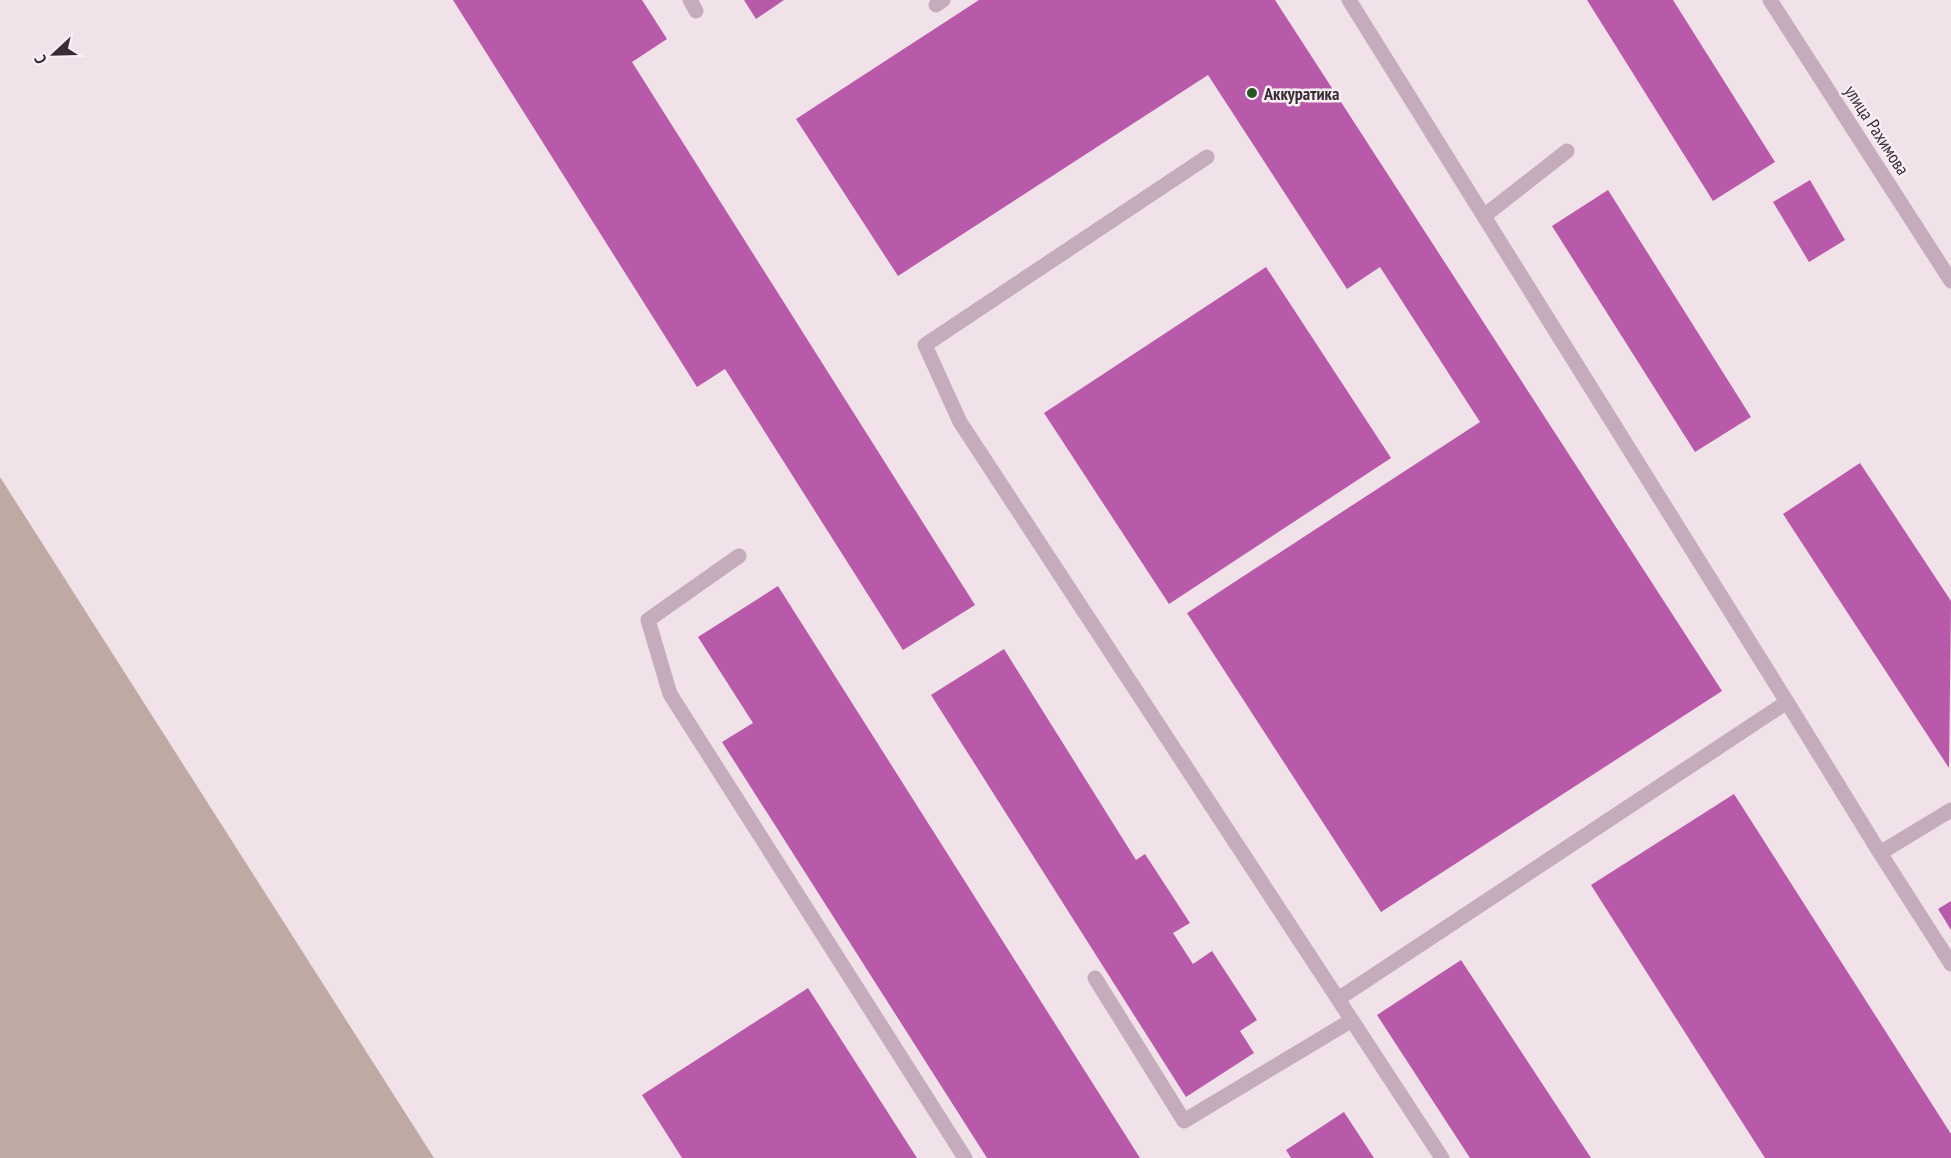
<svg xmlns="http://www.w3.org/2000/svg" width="1951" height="1158" viewBox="0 0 1951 1158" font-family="'PT Sans Narrow',sans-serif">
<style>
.green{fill:#bfaaa3}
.building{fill:#b859a9}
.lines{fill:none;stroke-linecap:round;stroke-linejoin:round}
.lane{stroke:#c5acbc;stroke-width:15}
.street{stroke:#c5acbc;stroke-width:15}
.poi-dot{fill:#275526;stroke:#f9eef4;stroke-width:2}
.labels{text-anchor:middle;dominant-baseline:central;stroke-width:5;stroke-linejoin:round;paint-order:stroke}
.poi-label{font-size:18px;font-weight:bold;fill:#382c35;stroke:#f9eef4;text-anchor:start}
.street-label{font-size:18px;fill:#382c35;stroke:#f9eef4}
</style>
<rect width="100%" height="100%" fill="#f1e2ea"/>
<!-- green -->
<path class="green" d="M 0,477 L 434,1158 L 0,1158 Z"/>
<!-- building -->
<path class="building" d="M 453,0 L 642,0 L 667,39 L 632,62 L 975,605 L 903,650 L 725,369 L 697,387 Z
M 744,0 L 784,0 L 756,19 Z
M 979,0 L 1275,0 L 1722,691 L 1381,912 L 1187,613 L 1480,422 L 1380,267 L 1347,289 L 1208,75 L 898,276 L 796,119 Z
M 1587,0 L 1673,0 L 1775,162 L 1713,201 Z
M 1810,180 L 1845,240 L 1809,262 L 1773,202 Z
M 1608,190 L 1751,417 L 1695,452 L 1552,226 Z
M 1266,267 L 1391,458 L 1169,604 L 1044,413 Z
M 1860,463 L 1951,601 L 1949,768 L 1783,514 Z
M 778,586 L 1140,1158 L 987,1158 L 722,742 L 753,723 L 698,637 Z
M 1004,649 L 1136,860 L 1145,854 L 1190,923 L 1173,933 L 1193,964 L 1212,951 L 1257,1020 L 1240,1031 L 1254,1053 L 1186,1097 L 931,695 Z
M 1734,794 L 1951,1134 L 1951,1158 L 1765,1158 L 1591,885 Z
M 1951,901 L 1951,930 L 1938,909 Z
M 1461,960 L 1591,1158 L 1470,1158 L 1377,1015 Z
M 808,988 L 917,1158 L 682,1158 L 642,1095 Z
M 1344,1112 L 1374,1158 L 1291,1158 L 1286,1150 Z"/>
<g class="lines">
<!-- lane -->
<path class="lane" d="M 690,0 L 696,11
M 1349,0 L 1787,702
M 936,5 L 943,0
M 1207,157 L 925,345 L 960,422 L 1338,999 L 1787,702 L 1880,853 L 1951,810
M 1484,216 L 1567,151
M 739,556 L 648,620 L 670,694 L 965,1158
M 1880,853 L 1951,964
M 1095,978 L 1184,1121 L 1352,1020
M 1338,999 L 1442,1158"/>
<!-- street -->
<path class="street" d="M 1770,0 L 1951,281"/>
</g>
<!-- markers -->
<circle class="poi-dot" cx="1252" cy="93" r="6"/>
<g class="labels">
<!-- poi labels -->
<g class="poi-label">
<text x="1264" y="93">Аккуратика</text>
</g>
<!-- street labels -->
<g class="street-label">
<text transform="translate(1877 130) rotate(57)">улица Рахимова</text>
</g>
</g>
<!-- north arrow -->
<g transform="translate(54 54) rotate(248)" stroke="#f9eef4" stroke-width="4.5" paint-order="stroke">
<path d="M0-4.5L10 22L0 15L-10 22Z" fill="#382c35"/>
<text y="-9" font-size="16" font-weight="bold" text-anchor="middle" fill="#382c35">С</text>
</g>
</svg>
